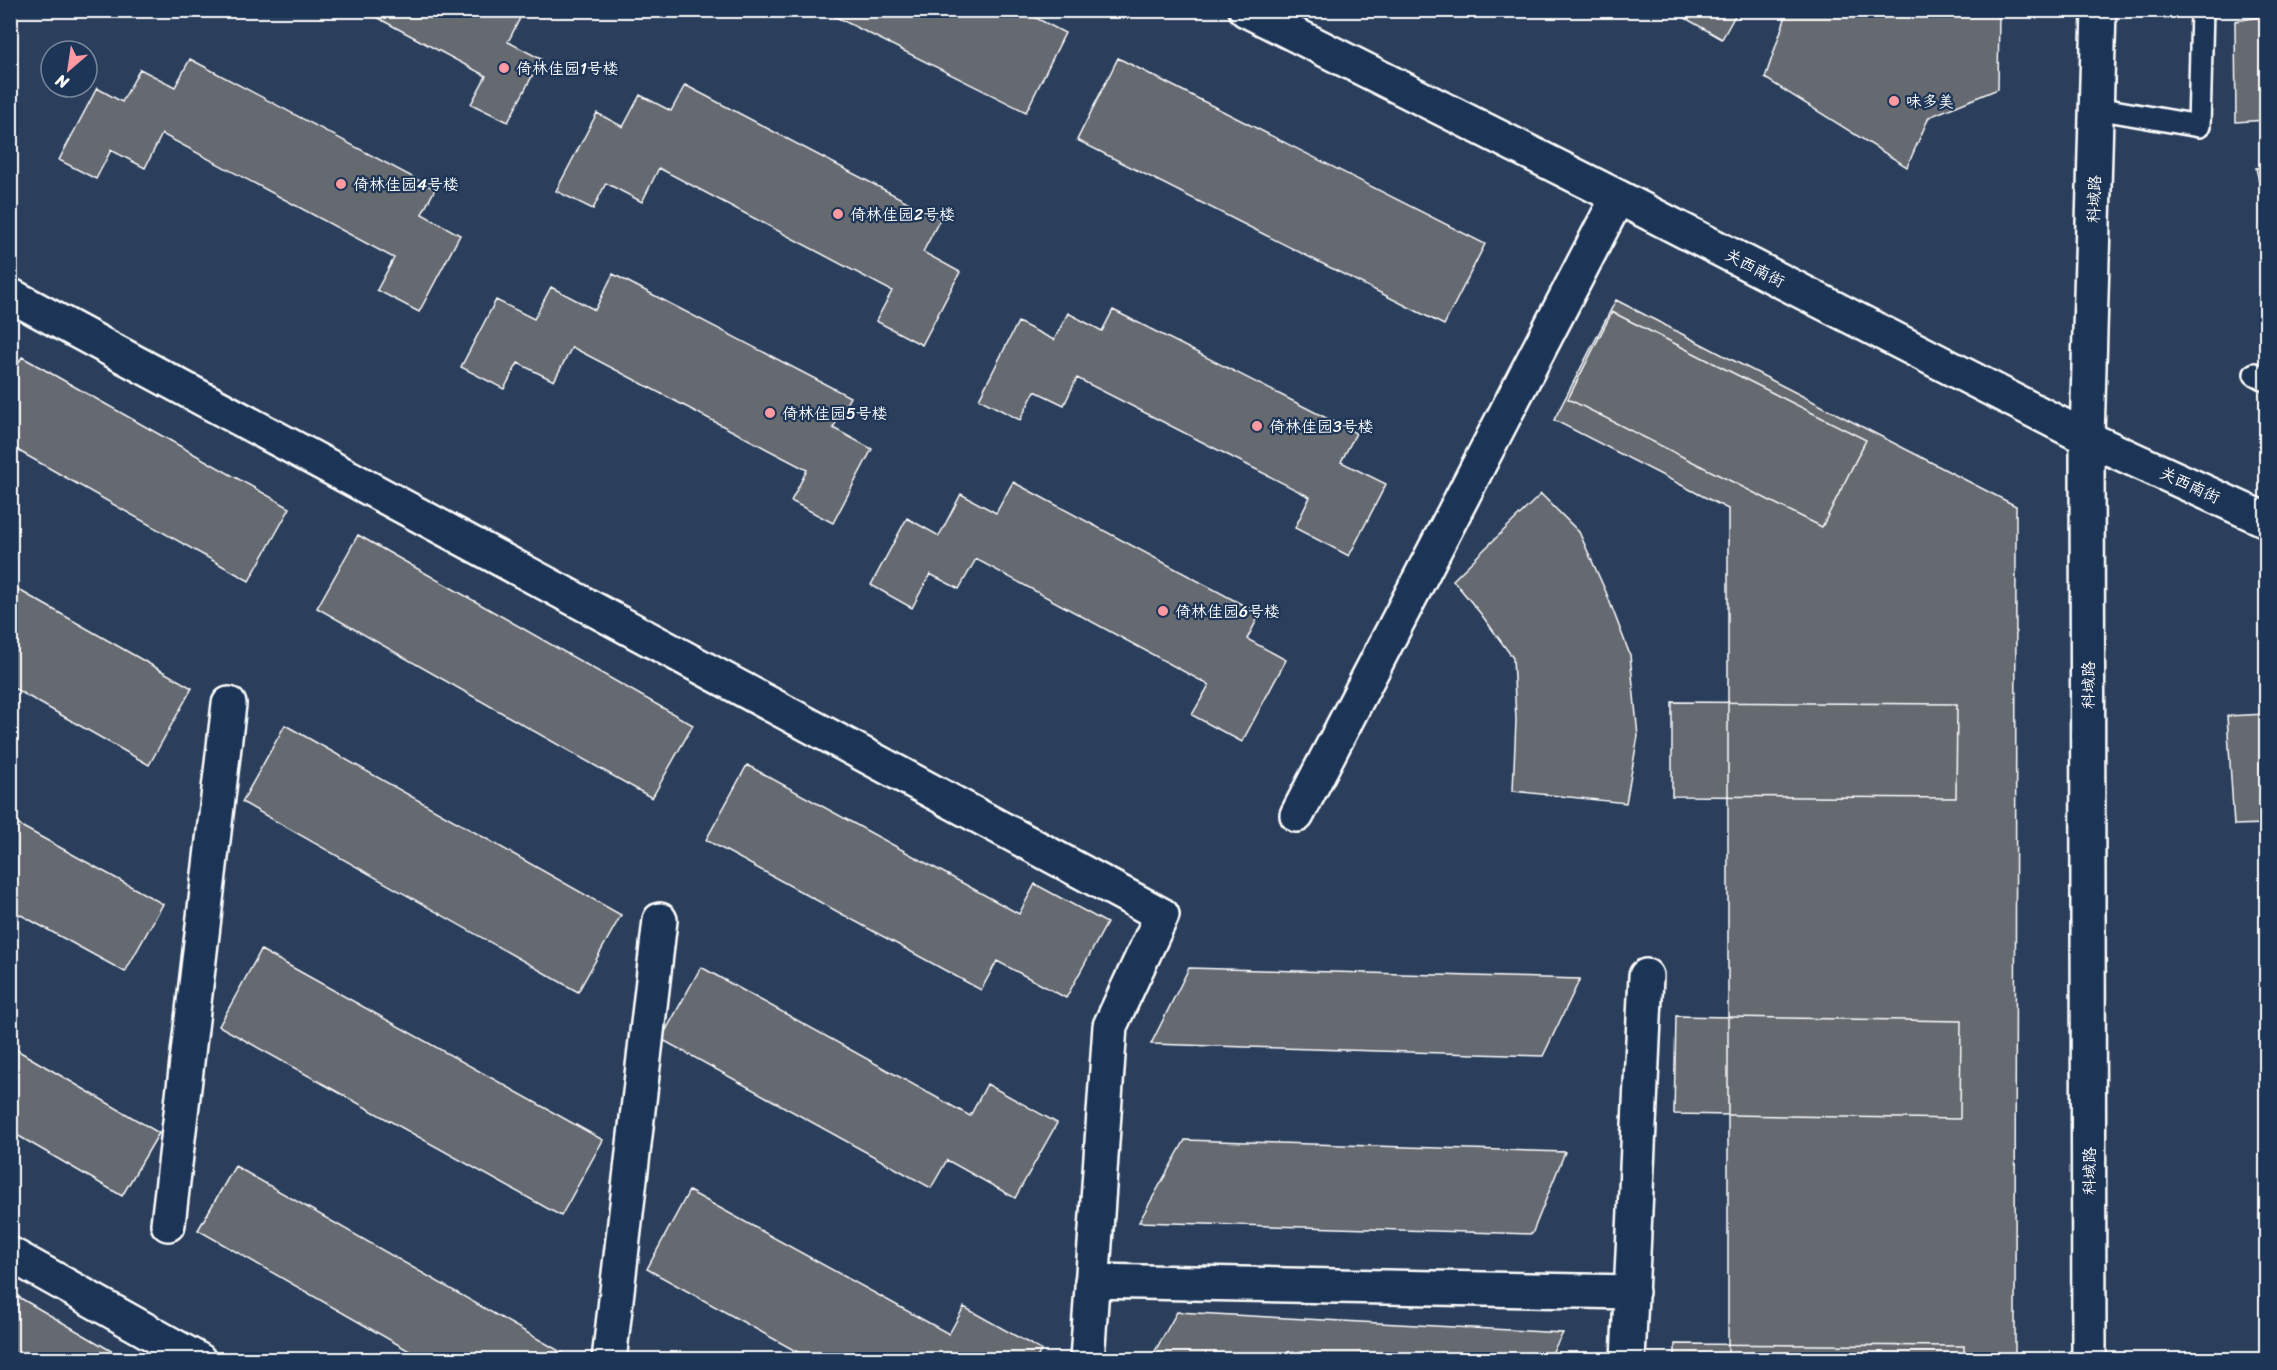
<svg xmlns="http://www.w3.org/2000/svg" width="2277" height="1370" viewBox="0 0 2277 1370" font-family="Sriracha,'LXGW WenKai TC',sans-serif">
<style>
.building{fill:#656970;stroke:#fff;stroke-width:1.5}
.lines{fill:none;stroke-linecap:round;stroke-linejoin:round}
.service-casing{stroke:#fff;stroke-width:26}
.minor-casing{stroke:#fff;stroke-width:38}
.path{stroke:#fff;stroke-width:4;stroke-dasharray:6 4.5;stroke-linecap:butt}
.service{stroke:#1d3557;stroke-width:21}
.minor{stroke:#1d3557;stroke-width:33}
.poi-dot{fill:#ff9aa2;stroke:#1d3557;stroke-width:2}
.labels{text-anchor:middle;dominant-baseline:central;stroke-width:4.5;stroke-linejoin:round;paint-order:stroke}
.poi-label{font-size:16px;fill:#fff;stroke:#1d3557;text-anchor:start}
.street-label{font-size:16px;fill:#fff;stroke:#1d3557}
</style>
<rect width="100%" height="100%" fill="#2b3f5c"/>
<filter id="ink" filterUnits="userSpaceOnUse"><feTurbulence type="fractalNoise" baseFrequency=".0167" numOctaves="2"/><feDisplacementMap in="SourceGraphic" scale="12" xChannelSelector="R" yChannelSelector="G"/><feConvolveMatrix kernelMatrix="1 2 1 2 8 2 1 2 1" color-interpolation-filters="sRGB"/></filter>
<g filter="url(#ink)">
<!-- building -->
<path class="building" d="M 363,10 L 515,10 L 522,14 L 508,42 L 541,59 L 508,122 L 471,104 L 486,76 Z
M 822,10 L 1021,10 L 1065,33 L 1026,112 Z
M 1671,10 L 1738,10 L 1722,39 Z
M 1788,10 L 1999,10 L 1998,89 L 1929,117 L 1907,167 L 1765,78 Z
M 2266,16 L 2266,120 L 2236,122 L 2235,21 Z
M 1118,58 L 1485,244 L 1444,325 L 1077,140 Z
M 190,59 L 435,189 L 422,214 L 460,235 L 419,312 L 377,290 L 394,258 L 162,134 L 145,168 L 111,150 L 96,179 L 59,160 L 97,88 L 122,102 L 140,69 L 175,87 Z
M 685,85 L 940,219 L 923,252 L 960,272 L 922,345 L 876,321 L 892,291 L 659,168 L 642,202 L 606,183 L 593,209 L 556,191 L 597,113 L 623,127 L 640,95 L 671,111 Z
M 2266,167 L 2266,212 L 2256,168 Z
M 613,274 L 850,397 L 833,428 L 872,449 L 833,523 L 791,501 L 807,470 L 572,347 L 554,381 L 518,363 L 504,389 L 461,367 L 496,300 L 534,319 L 551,287 L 595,310 Z
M 1616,300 L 2016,506 L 2015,1360 L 1728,1360 L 1728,509 L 1554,420 Z
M 1113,310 L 1356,433 L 1341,462 L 1386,484 L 1349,556 L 1295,528 L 1310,497 L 1077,378 L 1064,405 L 1035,391 L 1020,420 L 979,399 L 1018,322 L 1054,340 L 1068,313 L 1102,331 Z
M 1612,312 L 1866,440 L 1822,527 L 1568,399 Z
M 22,357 L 290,508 L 249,581 L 10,446 L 10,374 L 12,375 Z
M 1013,482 L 1260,614 L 1247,639 L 1286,660 L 1242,742 L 1192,715 L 1209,685 L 976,559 L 959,589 L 930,574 L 912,608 L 871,585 L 907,518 L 939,536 L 961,494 L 996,513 Z
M 1541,494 L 1579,532 L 1606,592 L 1630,655 L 1638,736 L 1626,803 L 1513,791 L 1516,720 L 1513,658 L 1481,614 L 1453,580 Z
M 358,535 L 693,725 L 652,798 L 317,608 Z
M 10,585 L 192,688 L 149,765 L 10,686 Z
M 1672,702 L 1957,704 L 1956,798 L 1672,796 Z
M 2266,714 L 2266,824 L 2234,825 L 2227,716 Z
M 285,725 L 621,915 L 578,992 L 242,802 Z
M 747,765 L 1019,914 L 1035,884 L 1107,923 L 1066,998 L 997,961 L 981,990 L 706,840 Z
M 10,820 L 163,904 L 125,972 L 10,909 Z
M 261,950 L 603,1140 L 561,1216 L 219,1026 Z
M 701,967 L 970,1116 L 987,1084 L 1057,1123 L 1015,1198 L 947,1160 L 931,1188 L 661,1039 Z
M 1189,968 L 1580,979 L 1543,1056 L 1151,1044 Z
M 1676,1016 L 1961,1021 L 1960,1119 L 1674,1114 Z
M 10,1046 L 159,1133 L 122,1196 L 10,1131 Z
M 1185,1140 L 1565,1152 L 1532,1234 L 1139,1222 Z
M 235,1166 L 575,1360 L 425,1360 L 198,1230 Z
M 689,1191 L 949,1334 L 964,1307 L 1041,1350 L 1036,1360 L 812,1360 L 647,1269 Z
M 10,1292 L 127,1360 L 10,1360 Z
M 1177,1312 L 1563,1333 L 1548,1360 L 1150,1360 Z
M 1675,1344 L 1964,1346 L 1964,1360 L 1675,1360 Z
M 2177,1354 L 2266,1354 L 2266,1360 L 2177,1360 Z"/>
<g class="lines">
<!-- service casing -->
<g class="service-casing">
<path id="service" d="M 2096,108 L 2199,126 L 2202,10
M 2255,374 L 2266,380"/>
</g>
<!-- minor casing -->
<g class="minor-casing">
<path id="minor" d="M 1246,10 L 1618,197 L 2087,438 L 2266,520
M 10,295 L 1162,915 L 1110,1026 L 1087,1360
M 1297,815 L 1618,197
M 168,1224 L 229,704
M 10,1254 L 199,1360
M 1092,1281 L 1632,1292
M 609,1360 L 660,920
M 1628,1360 L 1646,976
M 2089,1360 L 2087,438 L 2099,10"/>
</g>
<!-- path -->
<path class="path" d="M 10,25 L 18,10"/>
<!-- service -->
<use href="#service" class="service"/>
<!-- minor -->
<use href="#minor" class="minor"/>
</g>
</g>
<!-- markers -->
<g class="poi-dot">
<circle cx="504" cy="68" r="6"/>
<circle cx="1894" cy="101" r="6"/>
<circle cx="341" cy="184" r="6"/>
<circle cx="838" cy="214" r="6"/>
<circle cx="770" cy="413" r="6"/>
<circle cx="1257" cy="426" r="6"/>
<circle cx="1163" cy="611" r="6"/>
</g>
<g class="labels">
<!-- poi labels -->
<g class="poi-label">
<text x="516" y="68">倚林佳园1号楼</text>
<text x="1906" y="101">味多美</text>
<text x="353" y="184">倚林佳园4号楼</text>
<text x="850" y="214">倚林佳园2号楼</text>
<text x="782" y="413">倚林佳园5号楼</text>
<text x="1269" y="426">倚林佳园3号楼</text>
<text x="1175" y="611">倚林佳园6号楼</text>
</g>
<!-- street labels -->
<g class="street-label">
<text transform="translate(2094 199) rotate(-88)">科域路</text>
<text transform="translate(1755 268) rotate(27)">关西南街</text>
<text transform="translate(2190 485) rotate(25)">关西南街</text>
<text transform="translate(2088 685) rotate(-90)">科域路</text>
<text transform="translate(2089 1171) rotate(-90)">科域路</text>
</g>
</g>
<!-- margin -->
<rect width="2277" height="1370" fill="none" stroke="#1d3557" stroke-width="36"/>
<rect x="18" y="18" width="2241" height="1334" fill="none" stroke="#fff" stroke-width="2" filter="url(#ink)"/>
<!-- north arrow -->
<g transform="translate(69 69) rotate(209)"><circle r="28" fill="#1d3557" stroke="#77869a" stroke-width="1.5"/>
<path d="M0-4.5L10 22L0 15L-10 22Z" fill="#ff9aa2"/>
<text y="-9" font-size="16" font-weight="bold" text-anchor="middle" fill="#ffffff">N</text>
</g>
</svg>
